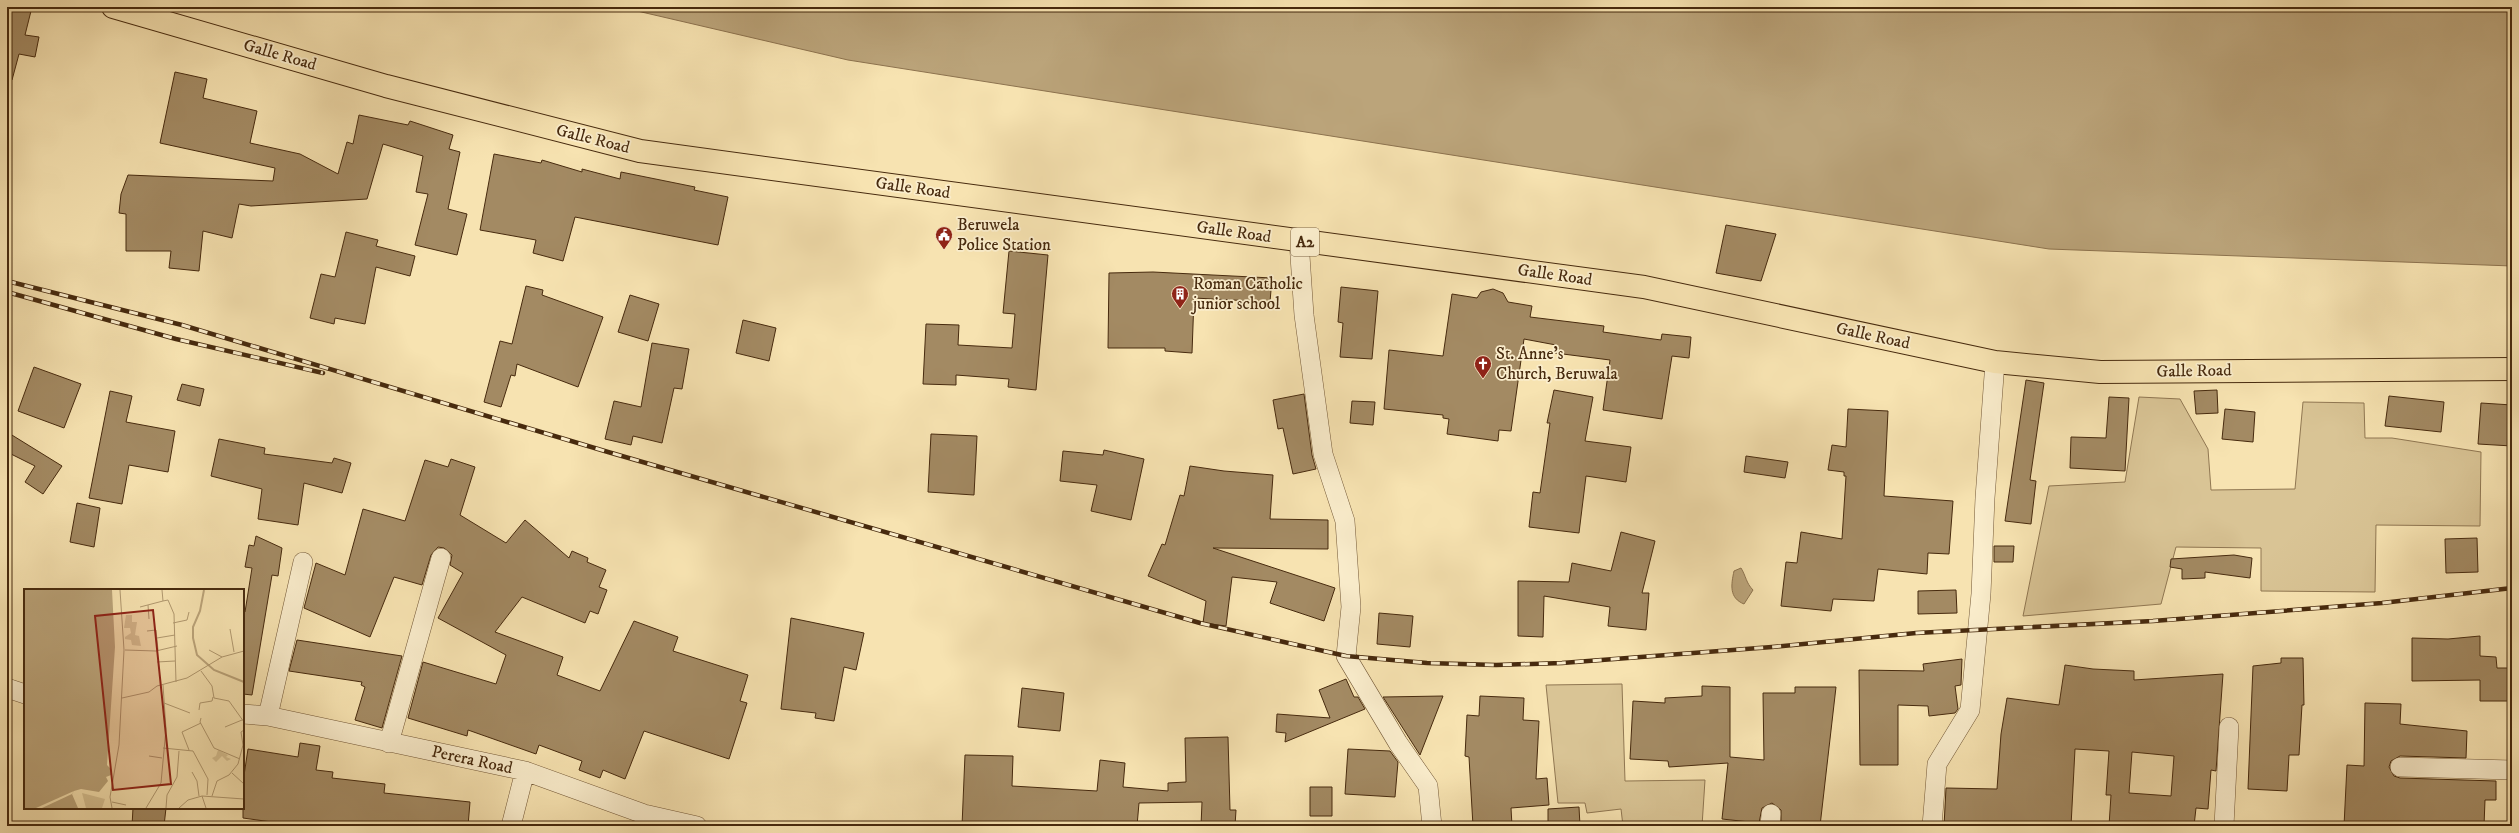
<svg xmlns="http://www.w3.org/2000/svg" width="2519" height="833" viewBox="0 0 2519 833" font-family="'IM FELL DW Pica',serif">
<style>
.green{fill:#d9c495;stroke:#907752}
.water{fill:#bba47a;stroke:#8d734f}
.building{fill:#a38a63;stroke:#472a0e;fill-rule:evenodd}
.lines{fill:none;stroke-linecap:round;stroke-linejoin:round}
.minor-casing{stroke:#735837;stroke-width:20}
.trunk-casing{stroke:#472a0e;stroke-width:24}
.minor{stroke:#faedcc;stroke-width:19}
.trunk{stroke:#f7e3b1;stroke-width:22}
.rail-casing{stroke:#472a0e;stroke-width:4.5}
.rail{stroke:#faedcc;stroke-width:3;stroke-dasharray:9;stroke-linecap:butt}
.labels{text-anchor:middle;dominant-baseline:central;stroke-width:3.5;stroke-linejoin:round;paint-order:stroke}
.shield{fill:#faedcc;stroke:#7d6447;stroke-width:1}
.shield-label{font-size:16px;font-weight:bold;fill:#472a0e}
.street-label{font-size:17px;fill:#472a0e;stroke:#faedcc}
.poi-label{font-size:17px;fill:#472a0e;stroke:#faedcc;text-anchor:start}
.inset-river{fill:none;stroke:#bba47a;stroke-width:2}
.inset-road{fill:none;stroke:#b19970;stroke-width:1}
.view{fill:#8f2418;fill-opacity:0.15;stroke:#8f2418;stroke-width:2}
.inset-edge{fill:none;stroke:#472a0e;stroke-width:2}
</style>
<rect width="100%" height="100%" fill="#f7e3b1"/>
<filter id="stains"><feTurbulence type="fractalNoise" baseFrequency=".005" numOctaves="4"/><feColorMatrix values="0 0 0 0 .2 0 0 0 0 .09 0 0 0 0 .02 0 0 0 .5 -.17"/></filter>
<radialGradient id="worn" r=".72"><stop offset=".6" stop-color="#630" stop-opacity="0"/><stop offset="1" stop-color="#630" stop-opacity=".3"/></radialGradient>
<!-- green -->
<path class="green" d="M 2139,397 L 2180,399 L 2208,449 L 2211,490 L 2295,489 L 2303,402 L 2364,403 L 2365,438 L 2392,438 L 2481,452 L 2480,526 L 2376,525 L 2375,592 L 2261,591 L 2261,548 L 2176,547 L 2161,604 L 2023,616 L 2049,486 L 2125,482 Z
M 1622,684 L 1625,781 L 1705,780 L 1702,826 L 1623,826 L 1621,809 L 1587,813 L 1585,803 L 1558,803 L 1546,685 Z"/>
<!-- water -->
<path class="water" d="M 620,7 L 2512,7 L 2512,266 L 2049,249 L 848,60 Z
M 1741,568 C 1746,576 1746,583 1753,590 L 1744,604 C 1729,598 1731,585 1734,571 Z"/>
<!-- building -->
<path class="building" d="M 7,7 L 32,7 L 25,35 L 39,37 L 35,57 L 19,54 L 12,80 L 7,79 Z
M 175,72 L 207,79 L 203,98 L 257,111 L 250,143 L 300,154 L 338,174 L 347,142 L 353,144 L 359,115 L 408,125 L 410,121 L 453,135 L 449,149 L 460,152 L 448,209 L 467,214 L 457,255 L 415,245 L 428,194 L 416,192 L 423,156 L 383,144 L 367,199 L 251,206 L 239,204 L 232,238 L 203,231 L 199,271 L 169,268 L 171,251 L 126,251 L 126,214 L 119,213 L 121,194 L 128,175 L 273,181 L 275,168 L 160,143 Z
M 494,154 L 541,163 L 542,160 L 582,172 L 582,169 L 620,179 L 621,172 L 695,187 L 694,190 L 728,197 L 718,245 L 575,217 L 563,261 L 533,253 L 536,240 L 480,230 Z
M 1726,225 L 1776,234 L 1761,281 L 1716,273 Z
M 346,232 L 378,240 L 376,246 L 415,256 L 410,276 L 376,267 L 365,324 L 335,318 L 334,324 L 310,318 L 321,274 L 335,277 Z
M 1009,251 L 1048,255 L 1036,390 L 1008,387 L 1009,379 L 956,375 L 956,385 L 923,384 L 926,324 L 959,325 L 958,345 L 1012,348 L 1015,314 L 1003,313 Z
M 1153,272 L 1272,278 L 1270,302 L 1194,298 L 1192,353 L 1165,351 L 1165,348 L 1108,348 L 1109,273 Z
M 526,286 L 543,290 L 542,295 L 603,317 L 578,387 L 517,364 L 515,376 L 511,375 L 501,407 L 484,402 L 500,341 L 512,344 Z
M 1341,287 L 1378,291 L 1372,359 L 1340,357 L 1343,323 L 1338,322 Z
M 1493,289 L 1503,293 L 1508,302 L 1532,306 L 1530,317 L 1604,326 L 1603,332 L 1661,340 L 1662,334 L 1691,337 L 1689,358 L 1672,356 L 1662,419 L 1603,410 L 1610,360 L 1555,353 L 1556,345 L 1524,339 L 1511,431 L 1499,430 L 1498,441 L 1447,434 L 1449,419 L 1443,418 L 1443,415 L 1384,409 L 1389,350 L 1443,356 L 1452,294 L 1477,298 L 1481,292 Z
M 630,295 L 659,304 L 648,341 L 618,332 Z
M 743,320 L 776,328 L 769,361 L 736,353 Z
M 652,343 L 689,349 L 682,389 L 674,388 L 662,443 L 633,436 L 631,445 L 605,439 L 614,401 L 641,407 Z
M 34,367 L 81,384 L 64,428 L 18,411 Z
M 2026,380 L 2044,383 L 2030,480 L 2036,481 L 2031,524 L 2005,521 Z
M 182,384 L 204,389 L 200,406 L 177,400 Z
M 1554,390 L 1593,397 L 1585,441 L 1631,447 L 1626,482 L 1586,476 L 1579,533 L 1529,527 L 1533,492 L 1540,493 L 1550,423 L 1547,423 Z
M 2217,390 L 2218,413 L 2196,414 L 2194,391 Z
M 110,391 L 132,396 L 126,422 L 175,431 L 168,472 L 129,465 L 122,504 L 89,498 Z
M 1304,394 L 1312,455 L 1316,469 L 1293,474 L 1283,428 L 1278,429 L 1273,400 Z
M 2389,396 L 2444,402 L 2441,432 L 2385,426 Z
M 2109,397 L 2129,398 L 2125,471 L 2070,468 L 2071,437 L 2106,438 Z
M 1352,401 L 1375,402 L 1373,425 L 1350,423 Z
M 2481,403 L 2512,405 L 2512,446 L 2478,444 Z
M 1848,409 L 1888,411 L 1884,496 L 1953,501 L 1949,554 L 1928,553 L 1927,574 L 1878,569 L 1874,601 L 1833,599 L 1831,611 L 1781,606 L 1786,562 L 1797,563 L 1801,532 L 1842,539 L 1846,476 L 1844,476 L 1844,472 L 1828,470 L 1832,445 L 1846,447 Z
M 2225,409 L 2255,412 L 2253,442 L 2222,439 Z
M 7,432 L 62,466 L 43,494 L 25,482 L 35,466 L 7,452 Z
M 931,434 L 977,436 L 974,495 L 928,492 Z
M 219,439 L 265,448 L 264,454 L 332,463 L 334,458 L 351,463 L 342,493 L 304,483 L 298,525 L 258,519 L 262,489 L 211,476 Z
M 1104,450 L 1144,459 L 1131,520 L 1091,511 L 1097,485 L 1060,481 L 1063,451 L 1103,455 Z
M 1746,456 L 1788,462 L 1785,478 L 1744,472 Z
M 451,459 L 475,467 L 460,515 L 506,543 L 525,520 L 569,558 L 572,551 L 588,558 L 587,562 L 606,570 L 599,587 L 607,590 L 598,614 L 590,611 L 585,623 L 522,597 L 495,632 L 563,657 L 557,675 L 600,691 L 634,621 L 678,637 L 673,651 L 748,675 L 740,701 L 747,703 L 729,759 L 644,731 L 625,779 L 603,770 L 600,778 L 579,770 L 582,761 L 539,745 L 536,754 L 468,730 L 467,736 L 408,718 L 423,662 L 496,684 L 506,655 L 438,618 L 463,573 L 450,565 L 452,555 L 444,548 L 438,547 L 431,555 L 422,585 L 394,577 L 370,637 L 304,608 L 316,563 L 345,575 L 363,509 L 405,521 L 425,460 L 448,467 Z
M 1190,466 L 1224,471 L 1273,475 L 1270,519 L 1328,520 L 1328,549 L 1213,548 L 1335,588 L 1324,621 L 1270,603 L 1277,582 L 1232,577 L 1226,626 L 1203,623 L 1206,601 L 1148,576 L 1162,544 L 1165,545 L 1180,495 L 1184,496 Z
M 77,503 L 100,508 L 94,547 L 70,542 Z
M 1621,532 L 1655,541 L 1642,593 L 1649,593 L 1646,630 L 1608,626 L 1610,607 L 1544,596 L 1543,637 L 1518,636 L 1518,581 L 1569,582 L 1572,563 L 1611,571 Z
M 256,536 L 282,548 L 278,576 L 272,575 L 252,695 L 243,694 L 243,611 L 245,612 L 252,568 L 245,567 L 249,545 L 254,546 Z
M 2477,538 L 2478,572 L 2446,573 L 2445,539 Z
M 1994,546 L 2014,546 L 2013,562 L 1994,562 Z
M 2234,555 L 2252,558 L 2250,578 L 2205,572 L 2205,578 L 2182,579 L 2182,569 L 2170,567 L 2171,559 Z
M 1956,590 L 1957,613 L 1918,614 L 1918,591 Z
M 1379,613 L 1413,616 L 1410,647 L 1377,644 Z
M 791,618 L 864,633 L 856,670 L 844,667 L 834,721 L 815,718 L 816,713 L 781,709 Z
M 2480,636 L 2480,656 L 2496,657 L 2497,668 L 2512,668 L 2512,701 L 2480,701 L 2480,680 L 2412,681 L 2412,638 L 2448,639 Z
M 297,640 L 402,656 L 382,728 L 355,720 L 365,687 L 361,685 L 362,682 L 289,671 Z
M 2281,658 L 2303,658 L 2304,705 L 2302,705 L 2299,755 L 2289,755 L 2287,791 L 2248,789 L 2253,666 L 2281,663 Z
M 1962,659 L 1961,685 L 1955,686 L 1958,709 L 1955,713 L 1929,716 L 1928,706 L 1898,705 L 1898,765 L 1860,765 L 1859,670 L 1924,671 L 1923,664 Z
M 2065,665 L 2093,669 L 2134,671 L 2134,680 L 2223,674 L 2216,771 L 2211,770 L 2208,809 L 2196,808 L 2194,826 L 2109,826 L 2111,795 L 2106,795 L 2109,751 L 2075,749 L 2071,826 L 1944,826 L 1946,788 L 1997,789 L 2001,734 L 2007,698 L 2059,705 ZM 2132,752 L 2174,756 L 2171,796 L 2129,793 Z
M 1346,679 L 1354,697 L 1358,697 L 1365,709 L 1285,742 L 1286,733 L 1276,732 L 1277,714 L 1330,718 L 1319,690 Z
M 1702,686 L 1730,687 L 1730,757 L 1764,760 L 1763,693 L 1795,693 L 1795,687 L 1836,687 L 1820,826 L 1781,826 L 1781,810 L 1772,803 L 1762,808 L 1759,823 L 1722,819 L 1728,763 L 1669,767 L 1668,761 L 1630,759 L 1633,701 L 1665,703 L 1665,698 L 1702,696 Z
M 1022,688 L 1064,693 L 1060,731 L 1018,727 Z
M 1443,696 L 1420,755 L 1383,697 Z
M 1480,696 L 1524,698 L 1523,720 L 1539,721 L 1536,779 L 1547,778 L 1549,805 L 1511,808 L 1512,826 L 1473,826 L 1469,757 L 1465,756 L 1467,715 L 1479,716 Z
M 2365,703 L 2401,704 L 2400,724 L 2467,731 L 2466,758 L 2400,756 L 2391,761 L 2389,767 L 2394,776 L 2400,778 L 2496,781 L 2496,800 L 2485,800 L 2484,826 L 2344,826 L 2347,765 L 2364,766 Z
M 1228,737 L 1230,810 L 1236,810 L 1235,826 L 1201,826 L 1202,802 L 1139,803 L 1137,826 L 1024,826 L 991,824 L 991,826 L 962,826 L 965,755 L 1013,756 L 1012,786 L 1097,791 L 1100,760 L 1125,763 L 1123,787 L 1168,791 L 1168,783 L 1186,782 L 1185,738 Z
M 300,743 L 320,746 L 316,770 L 333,772 L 332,778 L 385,784 L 384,793 L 470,802 L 468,826 L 286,826 L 286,824 L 243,818 L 243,782 L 248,749 L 298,757 Z
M 1348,749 L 1390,751 L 1398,762 L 1395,797 L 1345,794 Z
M 1310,787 L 1332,787 L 1332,816 L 1310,816 Z
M 1579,807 L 1580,826 L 1548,826 L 1548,809 Z
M 133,808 L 166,808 L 164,826 L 132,826 Z"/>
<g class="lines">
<!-- minor casing -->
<g class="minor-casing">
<path id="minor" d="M 1299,241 L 1304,315 L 1323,454 L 1345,521 L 1351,607 L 1346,656 L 1398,743 L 1428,786 L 1432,826
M 7,688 L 25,694
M 243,714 L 268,716 L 525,771 L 644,814 L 697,826
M 268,716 L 303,562
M 389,743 L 441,558
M 2400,767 L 2512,770
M 511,826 L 525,771
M 1770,826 L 1771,814
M 1932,826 L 1937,764 L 1970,710 L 1981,594 L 1985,498 L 1995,362
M 2224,826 L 2229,727"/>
</g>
<!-- trunk casing -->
<g class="trunk-casing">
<path id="trunk" d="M 113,7 L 386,86 L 640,151 L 1644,287 L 1995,362 L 2100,372 L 2512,369"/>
</g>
<!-- minor -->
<use href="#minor" class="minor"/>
<!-- trunk -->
<use href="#trunk" class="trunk"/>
<!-- rail casing -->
<g class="rail-casing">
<path id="rail" d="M 7,281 L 182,325 L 608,452 L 1200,623 L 1346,656 L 1427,663 L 1496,665 L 1562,663 L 1772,647 L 1916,633 L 2153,621 L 2382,603 L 2512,588
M 7,292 L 176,339 L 323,373"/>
</g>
<!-- rail -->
<use href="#rail" class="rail"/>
</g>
<!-- icons -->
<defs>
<g id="civic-pin" transform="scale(0.9)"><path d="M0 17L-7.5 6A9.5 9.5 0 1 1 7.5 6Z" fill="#8f2418" stroke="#faedcc"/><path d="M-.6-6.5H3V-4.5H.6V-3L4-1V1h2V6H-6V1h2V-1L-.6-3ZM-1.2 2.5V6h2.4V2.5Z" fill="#fff"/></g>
<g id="building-pin" transform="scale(0.9)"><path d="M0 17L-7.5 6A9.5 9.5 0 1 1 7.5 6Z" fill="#8f2418" stroke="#faedcc"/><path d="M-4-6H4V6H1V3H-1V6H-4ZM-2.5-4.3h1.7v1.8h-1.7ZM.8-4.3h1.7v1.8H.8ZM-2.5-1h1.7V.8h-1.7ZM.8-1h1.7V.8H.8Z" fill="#fff"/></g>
<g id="church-pin" transform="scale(0.9)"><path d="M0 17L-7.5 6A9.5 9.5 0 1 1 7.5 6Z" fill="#8f2418" stroke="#faedcc"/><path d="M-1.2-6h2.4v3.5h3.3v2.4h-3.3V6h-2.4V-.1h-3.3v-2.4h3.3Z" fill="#fff"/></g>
</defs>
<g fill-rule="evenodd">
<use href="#civic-pin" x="944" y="235"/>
<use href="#building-pin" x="1180" y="294"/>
<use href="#church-pin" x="1483" y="364"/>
</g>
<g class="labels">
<!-- shield labels -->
<rect class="shield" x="1291" y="228" width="28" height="28" rx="3"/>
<g class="shield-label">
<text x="1305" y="242">A2</text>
</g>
<!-- street labels -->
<g class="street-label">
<text transform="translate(280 55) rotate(16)">Galle Road</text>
<text transform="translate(593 139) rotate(14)">Galle Road</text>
<text transform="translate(913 188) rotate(8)">Galle Road</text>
<text transform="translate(1234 232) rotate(8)">Galle Road</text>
<text transform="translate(1555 275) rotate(8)">Galle Road</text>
<text transform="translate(1873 336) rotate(12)">Galle Road</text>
<text transform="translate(2194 371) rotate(-1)">Galle Road</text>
<text transform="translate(472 760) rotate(12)">Perera Road</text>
</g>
<!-- poi labels -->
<g class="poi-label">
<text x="957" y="225">Beruwela<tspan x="957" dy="20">Police Station</tspan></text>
<text x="1193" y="284">Roman Catholic<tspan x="1193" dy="20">junior school</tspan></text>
<text x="1496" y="354">St. Anne's<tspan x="1496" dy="20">Church, Beruwala</tspan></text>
</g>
</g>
<!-- overview -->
<g transform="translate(24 589)">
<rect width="220" height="220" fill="#f7e3b1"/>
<path d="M 102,26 L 108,26 L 108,33 L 113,33 L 111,46 L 115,47 L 117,57 L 108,56 L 107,51 L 101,50 L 101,48 L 107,44 L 106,39 L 100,39 ZM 194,161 L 204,166 L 202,168 L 207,170 L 203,172 L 198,167 L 192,173 L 188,169 L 192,167 ZM 58,204 L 81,210 L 78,219 L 62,219 Z" fill="#d9c495"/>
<path d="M 0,1 L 88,1 L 91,58 L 83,176 L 88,181 L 87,186 L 82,188 L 84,192 L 75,203 L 57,200 L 50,202 L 48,205 L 54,219 L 0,219 Z" fill="#bba47a"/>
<path d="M 50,202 L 48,205 L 18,219 L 12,219 Z" fill="#f7e3b1"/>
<path class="inset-river" d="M 180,1 L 176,22 L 169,38 L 169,49 L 173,66 L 190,81 L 220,93"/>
<path class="inset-road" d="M 138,1 L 139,12 L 144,11 L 150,25 L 152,93M 124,16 L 125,30M 116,18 L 139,12M 149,34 L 163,31 L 165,23M 206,40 L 210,63M 123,42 L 132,41 L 134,61M 133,49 L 151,46M 101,61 L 132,62 L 153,57M 185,61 L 198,68M 133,73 L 151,72M 177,82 L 188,97 L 190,109 L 205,112 L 220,133M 98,109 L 125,103 L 133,97 L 163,89 L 198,68 L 220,62M 140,114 L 166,124M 175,121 L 176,114 L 188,112 L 189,108M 177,129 L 176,133 L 190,159 L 216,170M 201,138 L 218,131M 139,159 L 169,162 L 184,190 L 183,206M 165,161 L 158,143 L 177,134M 125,167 L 138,169M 168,183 L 173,192 L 175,207M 208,184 L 220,195M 178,207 L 182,219M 188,207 L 193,192 L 205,186 L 214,175 L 219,156 L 217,143 L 220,141M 88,213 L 102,216M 88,219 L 86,208 L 95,156 L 100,61 L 96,1M 122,219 L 137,194 L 142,140 L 139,96M 142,219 L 143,206 L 153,188 L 155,162M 155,219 L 164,211 L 178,207 L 220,210"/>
<path class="view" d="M 129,21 L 147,195 L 89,201 L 71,27 Z"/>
<rect width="220" height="220" class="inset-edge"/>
</g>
<!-- margin -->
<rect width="2519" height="833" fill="none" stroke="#f7e3b1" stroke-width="24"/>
<rect x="8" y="8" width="2503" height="817" fill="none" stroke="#472a0e" stroke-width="2"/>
<rect x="12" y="12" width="2495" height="809" fill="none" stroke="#472a0e"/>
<rect width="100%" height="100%" filter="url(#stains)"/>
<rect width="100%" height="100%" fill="url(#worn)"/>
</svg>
